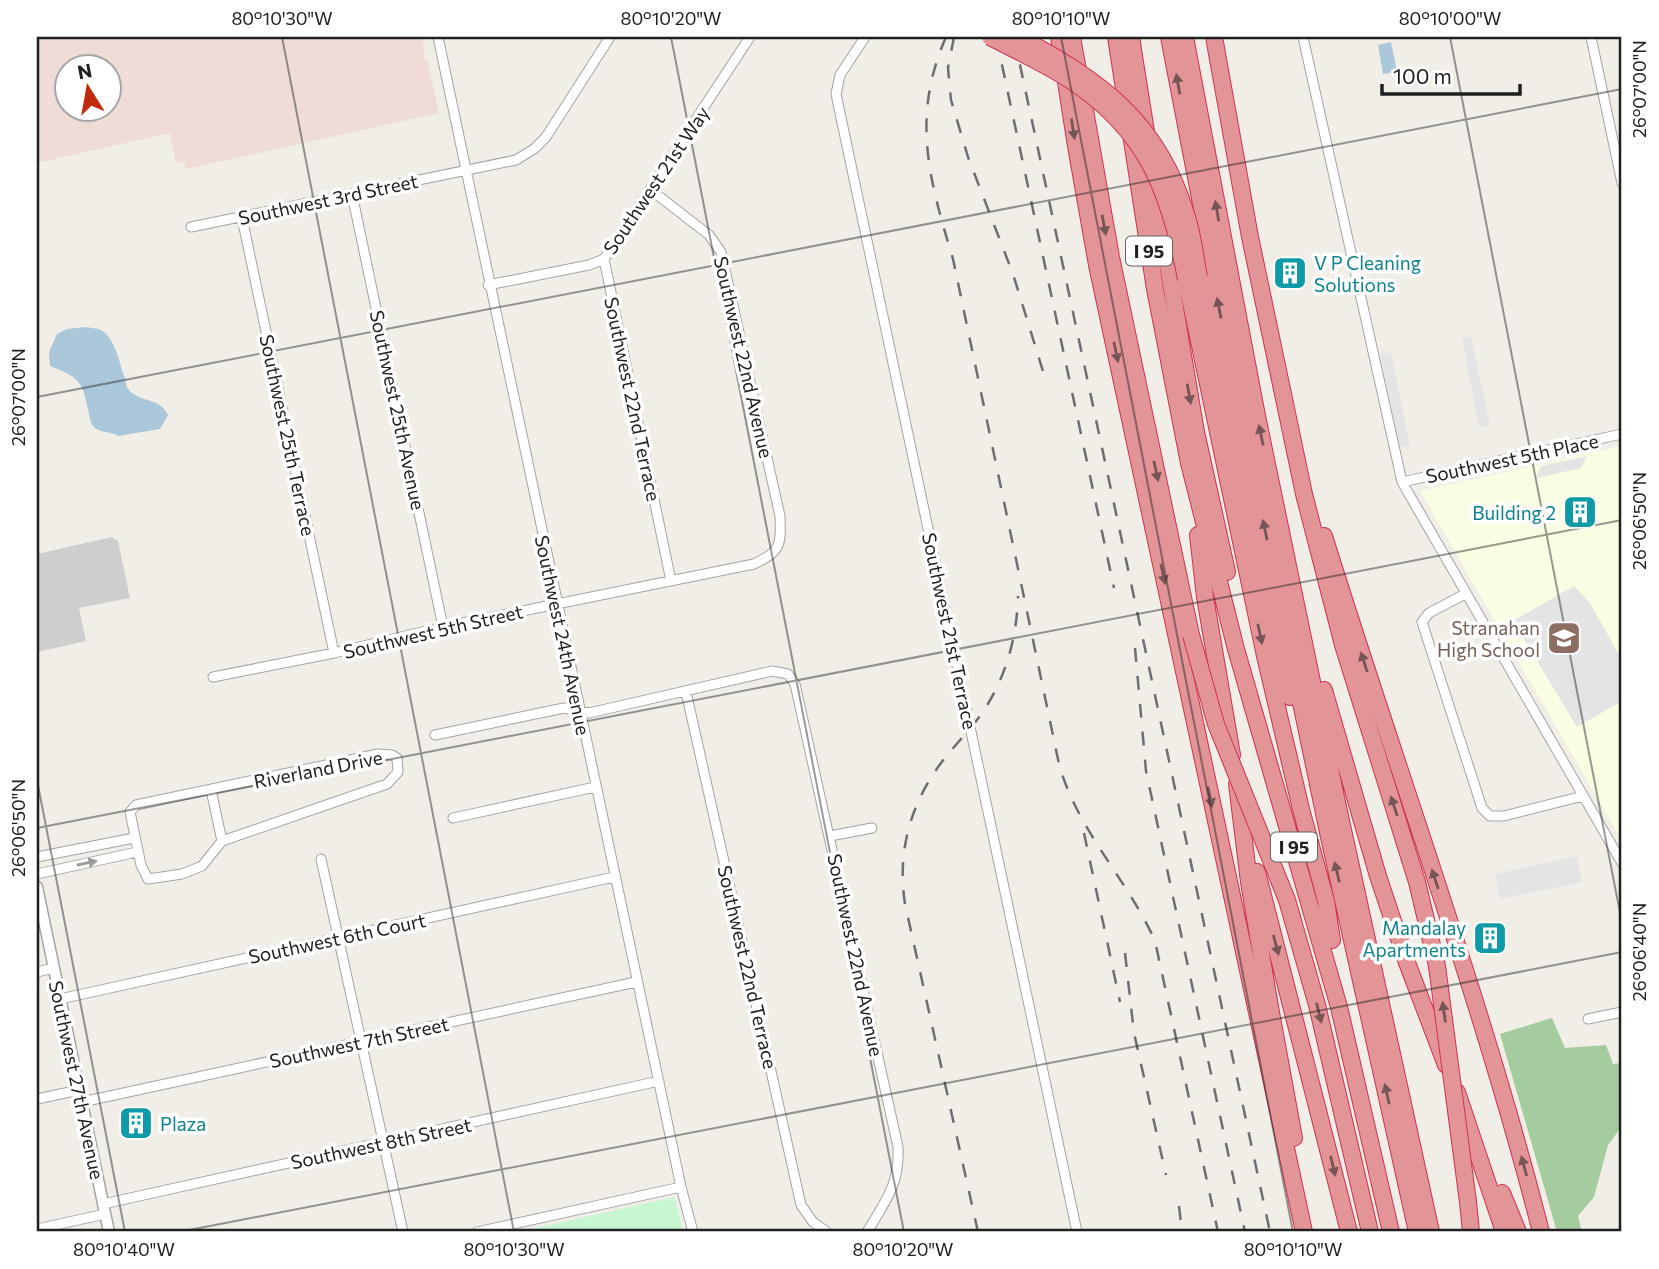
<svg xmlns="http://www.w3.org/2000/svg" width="1659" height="1269" viewBox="0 0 1659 1269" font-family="Commissioner,sans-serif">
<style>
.commercial{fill:#efdcd7;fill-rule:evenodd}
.education{fill:#f9fde2}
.religious{fill:#cecece}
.forest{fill:#a5cc9e}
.park{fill:#c7f6d2}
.parking{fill:#e4e4e4}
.water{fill:#aac8da}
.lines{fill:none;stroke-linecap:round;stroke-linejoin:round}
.minor-casing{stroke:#a4a4a4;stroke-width:11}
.tertiary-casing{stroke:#a4a4a4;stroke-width:13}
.motorway-casing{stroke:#d0324f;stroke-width:18}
.minor{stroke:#fff;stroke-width:9}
.tertiary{stroke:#fff;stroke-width:10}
.motorway{stroke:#e29496;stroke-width:16}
.rail{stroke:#6e6e6e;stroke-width:2.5;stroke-dasharray:14 14;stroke-linecap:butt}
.motorway-bridge-casing{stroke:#d0324f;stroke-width:18;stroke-linecap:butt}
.motorway-bridge{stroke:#e29496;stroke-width:16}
.oneway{fill:#775455}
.oneway2{fill:#9b9b9b}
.ticks{fill:none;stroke:#202020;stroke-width:2;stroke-opacity:0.45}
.labels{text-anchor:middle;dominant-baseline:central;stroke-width:7;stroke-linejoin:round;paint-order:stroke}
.shield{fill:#fff;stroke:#636363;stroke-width:2}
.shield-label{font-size:18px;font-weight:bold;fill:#202020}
.street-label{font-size:19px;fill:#202020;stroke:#fff}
.culture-label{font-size:19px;fill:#0d838f;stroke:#fff;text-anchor:start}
.education-label{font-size:19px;fill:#785e54;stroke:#fff;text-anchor:end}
.neatline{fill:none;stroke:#202020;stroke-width:2.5}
.ticks-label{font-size:18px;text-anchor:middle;fill:#202020}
</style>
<rect width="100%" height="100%" fill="#f0eee7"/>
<!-- commercial -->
<path class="commercial" d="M 37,37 L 423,37 L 424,59 L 427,59 L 439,113 L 186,169 L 184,161 L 176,163 L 170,133 L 37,163 ZM 66,66 L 108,66 L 108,108 L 66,108 Z"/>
<!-- education -->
<path class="education" d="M 1622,446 L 1622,841 L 1420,491 Z"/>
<!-- religious -->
<path class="religious" d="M 112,537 L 118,541 L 130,598 L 79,608 L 86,641 L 37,652 L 37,554 Z"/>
<!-- forest -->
<path class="forest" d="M 1552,1018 L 1565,1048 L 1606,1045 L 1613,1064 L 1622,1063 L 1622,1126 L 1608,1145 L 1594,1197 L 1578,1216 L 1582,1232 L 1557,1232 L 1500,1034 Z"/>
<!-- park -->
<path class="park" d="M 675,1197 L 683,1232 L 518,1232 Z"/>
<!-- parking -->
<path class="parking" d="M 1471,336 L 1490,425 L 1479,427 L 1462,339 Z
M 1391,352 L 1410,446 L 1399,448 L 1381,354 Z
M 1587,456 L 1581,468 L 1536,478 L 1541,466 Z
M 1574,586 L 1590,603 L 1622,660 L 1622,701 L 1577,727 L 1513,621 Z
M 1577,856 L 1582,882 L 1500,899 L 1495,874 Z"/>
<!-- water -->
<path class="water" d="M 1391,42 L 1397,72 L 1383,74 L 1378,45 Z
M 85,327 C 89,328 97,328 101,330 C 114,337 119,360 123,373 C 125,377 126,385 128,389 C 139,403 160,397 168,415 L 160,429 L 118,436 C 111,431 98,433 93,426 C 90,422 89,414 88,409 C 82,380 78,377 50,366 L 49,352 L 57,334 L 67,329 Z"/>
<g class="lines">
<!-- minor casing -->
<g class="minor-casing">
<path id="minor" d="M 438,37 L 681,1187 L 693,1232
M 865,37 L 840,75 L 836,94 L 1077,1232
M 1303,37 L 1402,482 L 1622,863
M 1591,37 L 1622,183
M 352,194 L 443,627
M 242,218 L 334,653
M 191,227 L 516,160 L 534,149 L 546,137 L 610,37
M 604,259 L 671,581
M 488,285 L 589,265 L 604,259 L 750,37
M 1402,482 L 1622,434
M 1465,594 L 1429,613 L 1422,622 L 1482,808 L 1490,816 L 1504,816 L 1583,796
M 213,677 L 334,653 L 443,627 L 754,564 C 781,551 781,546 780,516 L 721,252 L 709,235 L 651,190
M 686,692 L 801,1205 L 813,1222 L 827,1232
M 435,735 L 564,708 L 589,713 L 772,671 L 788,674 L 795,684 L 898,1147 C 900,1184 885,1202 867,1232
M 378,754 L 392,755 L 397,758 L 398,772 L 387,784 L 222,841 L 202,866 L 182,874 L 148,879 L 141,865 L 130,812 L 136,805 Z
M 211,790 L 222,841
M 453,818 L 595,787
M 830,836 L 872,828
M 37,857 L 134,838
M 321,859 L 403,1232
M 37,874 L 137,852
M 37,972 L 54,968
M 60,999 L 614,877
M 1588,1019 L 1622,1012
M 37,1099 L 79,1090
M 82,1102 L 636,982
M 103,1204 L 659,1081
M 37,1229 L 105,1214
M 477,1232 L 681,1187"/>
</g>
<!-- tertiary casing -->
<g class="tertiary-casing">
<path id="tertiary" d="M 37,887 L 109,1232"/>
</g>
<!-- motorway casing -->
<g class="motorway-casing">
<path id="motorway" d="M 1059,37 L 1076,146 L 1097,265 L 1304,1232
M 1072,37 L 1111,257 L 1191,635
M 1116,37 L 1155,289 L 1189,463 L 1236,649 L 1339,1007 L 1391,1232
M 1131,37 L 1147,138
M 1169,37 L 1249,453 L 1329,837 L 1417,1232
M 1185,37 L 1257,416 L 1338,807 L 1431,1232
M 1214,37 L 1250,237 L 1304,494 L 1343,645 L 1417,882 L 1437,966
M 1153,177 L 1196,432 L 1227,572
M 1199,277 L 1258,568 L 1290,697
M 1186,279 L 1265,656 L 1301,809 L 1326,901 L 1332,940
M 1198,535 L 1205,597 L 1232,755
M 1324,536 C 1396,768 1481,997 1541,1232
M 1324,690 L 1378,876 L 1406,960 L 1446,1065
M 1237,784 L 1249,882 L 1270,1007 L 1294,1138
M 1257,872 L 1349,1232
M 1287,900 L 1317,1005 L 1370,1232
M 1457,1092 L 1504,1232
M 1502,1193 L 1518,1232
M 1468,1202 L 1471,1232"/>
</g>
<!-- minor -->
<use href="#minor" class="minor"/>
<!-- tertiary -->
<use href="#tertiary" class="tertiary"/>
<!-- motorway -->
<use href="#motorway" class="motorway"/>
<!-- rail -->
<path class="rail" d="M 946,37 C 911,117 929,179 953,259 L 1059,764 C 1077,830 1128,880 1155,941 L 1218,1232
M 954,37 L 948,68 L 951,100 L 968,157 L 1013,274 L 1046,381
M 996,37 L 1114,588
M 1014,37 L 1270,1232
M 1135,648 L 1146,771 L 1245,1232
M 1084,833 L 1120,1002
M 1125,953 L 1134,1033 L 1166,1175
M 1179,1206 L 1182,1232
M 978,1232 L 905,904 C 897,852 910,805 941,763 C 954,746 970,730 982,713 C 1006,678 1017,637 1018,596"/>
<!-- motorway-bridge casing -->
<g class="motorway-bridge-casing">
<path id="motorway-bridge" d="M 990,37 C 1017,51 1045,64 1070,80 C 1147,130 1170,193 1186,279
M 1019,37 C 1100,80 1158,121 1186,214 C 1193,234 1195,256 1199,277
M 1191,635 L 1216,724 L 1287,900
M 1437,966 L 1468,1202"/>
</g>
<!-- motorway-bridge -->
<use href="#motorway-bridge" class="motorway-bridge"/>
</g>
<!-- one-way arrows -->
<defs><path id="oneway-solid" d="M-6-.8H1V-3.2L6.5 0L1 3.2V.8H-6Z" transform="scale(1.75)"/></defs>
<g class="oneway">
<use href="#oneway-solid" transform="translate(1178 84) rotate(-100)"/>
<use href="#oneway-solid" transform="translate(1073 129) rotate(81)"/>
<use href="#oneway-solid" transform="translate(1217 211) rotate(-100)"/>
<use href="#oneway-solid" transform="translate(1104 225) rotate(79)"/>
<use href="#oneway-solid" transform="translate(1219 308) rotate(-101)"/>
<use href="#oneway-solid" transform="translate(1116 352) rotate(78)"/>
<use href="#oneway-solid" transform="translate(1189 394) rotate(80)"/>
<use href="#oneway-solid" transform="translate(1261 435) rotate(-102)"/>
<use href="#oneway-solid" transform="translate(1156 471) rotate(78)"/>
<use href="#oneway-solid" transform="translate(1265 530) rotate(-102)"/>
<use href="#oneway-solid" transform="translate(1163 574) rotate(78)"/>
<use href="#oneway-solid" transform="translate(1260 634) rotate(78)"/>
<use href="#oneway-solid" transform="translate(1364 662) rotate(-108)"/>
<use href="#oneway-solid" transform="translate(1210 797) rotate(78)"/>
<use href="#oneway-solid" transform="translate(1394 806) rotate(-108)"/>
<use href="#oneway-solid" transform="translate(1337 872) rotate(-103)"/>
<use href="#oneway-solid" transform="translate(1435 879) rotate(-108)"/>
<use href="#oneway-solid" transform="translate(1276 945) rotate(75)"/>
<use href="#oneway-solid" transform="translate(1444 1012) rotate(-98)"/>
<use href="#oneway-solid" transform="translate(1319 1013) rotate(76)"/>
<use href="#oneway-solid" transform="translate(1387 1094) rotate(-102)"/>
<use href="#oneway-solid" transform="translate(1333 1166) rotate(77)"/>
<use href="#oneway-solid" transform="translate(1524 1166) rotate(-105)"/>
</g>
<use class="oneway2" href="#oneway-solid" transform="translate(87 863) rotate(-12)"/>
<!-- ticks -->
<path class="ticks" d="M 282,37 L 514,1232M 671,37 L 904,1232M 1061,37 L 1293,1232M 1450,37 L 1622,923M 37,397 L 1622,89M 37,780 L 125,1232M 37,828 L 1622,520M 179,1232 L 1622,952"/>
<!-- icons -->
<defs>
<g id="building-square" transform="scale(1.75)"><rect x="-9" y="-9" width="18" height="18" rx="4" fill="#0f9aa8" stroke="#fff"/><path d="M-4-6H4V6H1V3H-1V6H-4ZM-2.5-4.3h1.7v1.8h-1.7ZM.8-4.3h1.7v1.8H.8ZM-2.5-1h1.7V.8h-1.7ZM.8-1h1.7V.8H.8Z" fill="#fff"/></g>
<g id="school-square" transform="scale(1.75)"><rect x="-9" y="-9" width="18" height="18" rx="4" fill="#8d6e63" stroke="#fff"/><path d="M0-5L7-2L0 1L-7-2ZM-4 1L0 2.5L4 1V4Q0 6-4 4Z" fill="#fff"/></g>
</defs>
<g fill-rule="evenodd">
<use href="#building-square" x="1290" y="273"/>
<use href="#building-square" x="1580" y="512"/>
<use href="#school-square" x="1564" y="638"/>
<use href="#building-square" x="1490" y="938"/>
<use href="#building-square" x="136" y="1123"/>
</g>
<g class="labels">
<!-- shield labels -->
<g class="shield">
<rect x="1126" y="236.5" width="46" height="29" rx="5"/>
<rect x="1271" y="832.5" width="46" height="29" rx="5"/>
</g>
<g class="shield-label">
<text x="1149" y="251">I 95</text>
<text x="1294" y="847">I 95</text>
</g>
<!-- street labels -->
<g class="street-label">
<text transform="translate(656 180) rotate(-56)">Southwest 21st Way</text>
<text transform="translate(328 199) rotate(-12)">Southwest 3rd Street</text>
<text transform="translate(744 357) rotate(77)">Southwest 22nd Avenue</text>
<text transform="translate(633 399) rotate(78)">Southwest 22nd Terrace</text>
<text transform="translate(398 410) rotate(78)">Southwest 25th Avenue</text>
<text transform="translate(288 435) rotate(78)">Southwest 25th Terrace</text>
<text transform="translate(1512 458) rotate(-12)">Southwest 5th Place</text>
<text transform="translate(433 631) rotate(-13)">Southwest 5th Street</text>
<text transform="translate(950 631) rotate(78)">Southwest 21st Terrace</text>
<text transform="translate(563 635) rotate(78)">Southwest 24th Avenue</text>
<text transform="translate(318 769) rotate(-11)">Riverland Drive</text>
<text transform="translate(337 938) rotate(-12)">Southwest 6th Court</text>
<text transform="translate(856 955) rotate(78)">Southwest 22nd Avenue</text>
<text transform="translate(748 967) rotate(77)">Southwest 22nd Terrace</text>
<text transform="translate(359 1042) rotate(-12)">Southwest 7th Street</text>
<text transform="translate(77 1080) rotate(78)">Southwest 27th Avenue</text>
<text transform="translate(381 1143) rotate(-12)">Southwest 8th Street</text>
</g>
<!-- culture labels -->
<g class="culture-label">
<text x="1314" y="262">V P Cleaning<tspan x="1314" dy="22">Solutions</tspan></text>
<text x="1556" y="512" text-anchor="end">Building 2</text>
<text x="1466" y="927" text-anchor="end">Mandalay<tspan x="1466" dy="22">Apartments</tspan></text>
<text x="160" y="1123">Plaza</text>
</g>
<!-- education labels -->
<g class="education-label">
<text x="1540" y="627">Stranahan<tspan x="1540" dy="22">High School</tspan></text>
</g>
</g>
<!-- border -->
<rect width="1659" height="1269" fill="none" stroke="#ffffff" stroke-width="77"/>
<!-- north arrow -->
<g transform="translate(88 88) rotate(349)"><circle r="33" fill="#ffffff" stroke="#a6a6a6" stroke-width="2"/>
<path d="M0-5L12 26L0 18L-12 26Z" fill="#c22a0d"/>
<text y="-10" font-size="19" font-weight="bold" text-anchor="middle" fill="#202020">N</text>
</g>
<!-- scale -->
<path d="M1382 84v10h138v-10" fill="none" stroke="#202020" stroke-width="3.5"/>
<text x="1393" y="84" font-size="21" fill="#202020" stroke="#ffffff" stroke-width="5" paint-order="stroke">100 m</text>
<rect x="38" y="38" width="1582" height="1192" class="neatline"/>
<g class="ticks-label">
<text x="282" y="25">80°10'30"W</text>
<text x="671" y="25">80°10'20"W</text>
<text x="1061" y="25">80°10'10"W</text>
<text x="1450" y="25">80°10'00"W</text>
<text transform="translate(1640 89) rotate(-90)" y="6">26°07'00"N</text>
<text transform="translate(19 397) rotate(-90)" y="6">26°07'00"N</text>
<text transform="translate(1640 521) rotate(-90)" y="6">26°06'50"N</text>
<text transform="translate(19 828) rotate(-90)" y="6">26°06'50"N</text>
<text transform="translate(1640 952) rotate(-90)" y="6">26°06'40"N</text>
<text x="124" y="1256">80°10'40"W</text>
<text x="514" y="1256">80°10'30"W</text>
<text x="903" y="1256">80°10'20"W</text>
<text x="1293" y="1256">80°10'10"W</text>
</g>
</svg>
